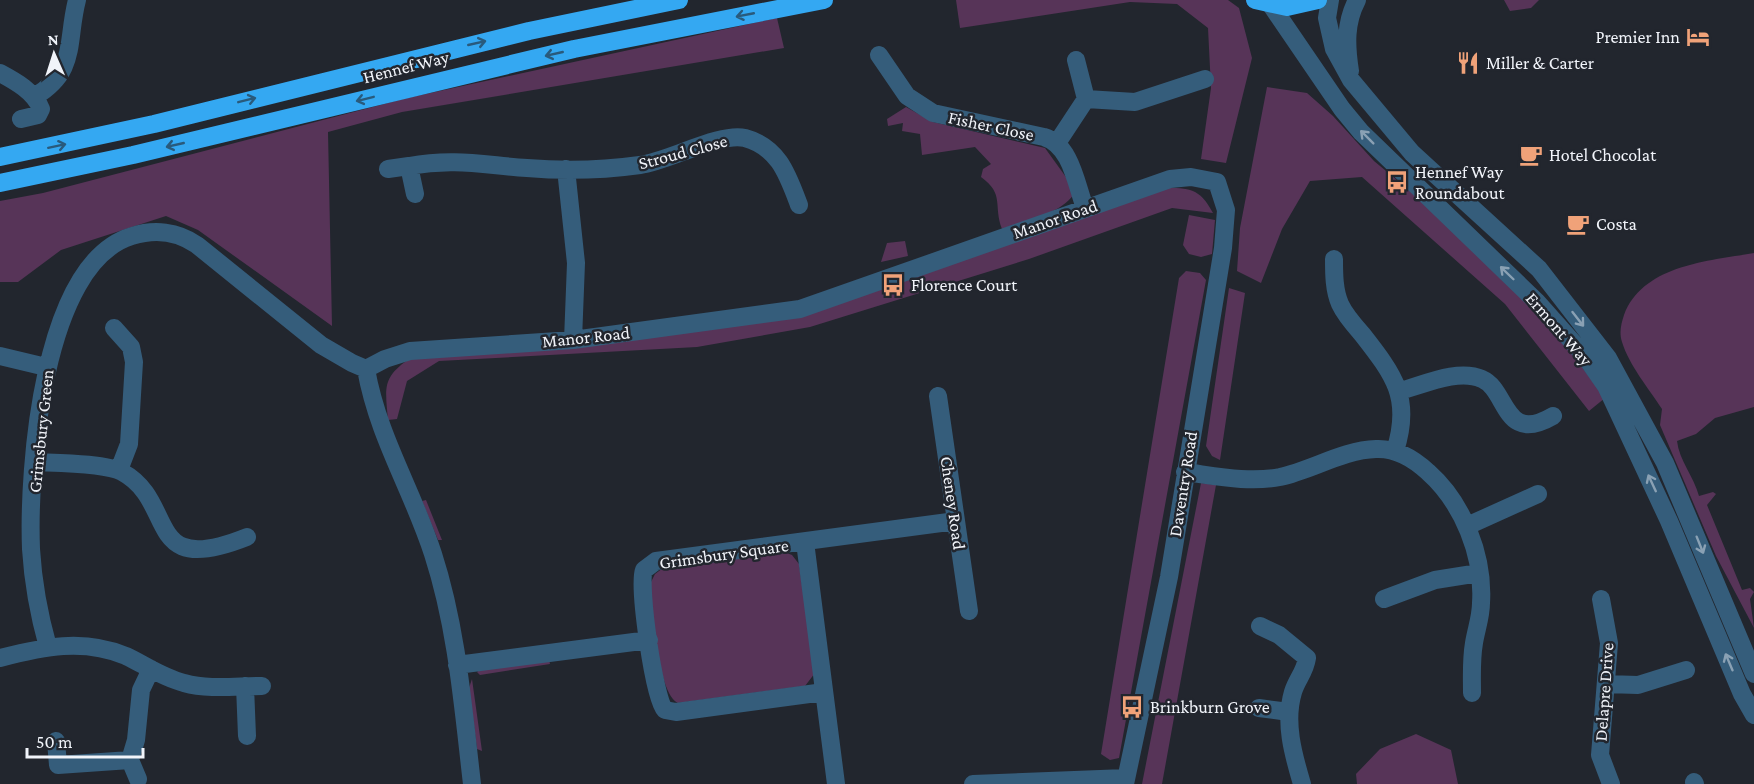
<svg xmlns="http://www.w3.org/2000/svg" width="1754" height="784" viewBox="0 0 1754 784" font-family="'Crimson Pro',serif">
<style>
.green{fill:#573458}
.lines{fill:none;stroke-linecap:round;stroke-linejoin:round}
.minor{stroke:#355d7b;stroke-width:18}
.highway{stroke:#34a8f2;stroke-width:18}
.oneway{stroke:#295a7c}
.oneway2{stroke:#8aa1b4}
.labels{text-anchor:middle;dominant-baseline:central;stroke-width:5;stroke-linejoin:round;paint-order:stroke}
.poi-label{font-size:18px;fill:#f1f4fa;stroke:#22262e;text-anchor:start}
.street-label{font-size:18px;fill:#f1f4fa;stroke:#22262e}
</style>
<rect width="100%" height="100%" fill="#22262e"/>
<!-- green -->
<path class="green" d="M 956,0 L 1228,0 L 1239,8 L 1252,58 L 1226,163 L 1201,159 L 1211,88 L 1208,28 L 1177,4 L 1130,2 L 960,28 Z
M 1504,0 L 1539,0 L 1531,8 L 1510,11 Z
M 777,18 L 784,48 L 402,112 L 328,132 L 332,326 L 198,230 L 166,216 L 61,250 L 18,282 L 0,282 L 0,201 L 43,193 L 407,98 Z
M 1267,87 L 1307,93 L 1333,116 L 1374,161 L 1415,195 L 1549,323 L 1605,398 L 1589,411 L 1505,304 L 1362,177 L 1310,181 L 1282,229 L 1261,283 L 1237,271 L 1240,228 Z
M 906,107 L 933,122 L 1045,148 L 1076,191 C 1063,214 1026,221 1002,229 C 993,206 1005,194 981,177 L 983,169 L 991,164 L 975,147 L 922,155 L 920,134 L 902,131 L 903,123 L 888,126 L 887,119 Z
M 1163,187 C 1190,189 1199,187 1213,213 L 1172,208 L 1029,259 L 810,327 L 697,347 L 439,361 L 407,381 L 397,419 L 388,420 C 385,386 382,377 412,357 L 807,310 Z
M 1189,215 L 1215,220 L 1212,254 L 1201,257 L 1189,254 L 1183,245 Z
M 905,241 L 908,256 L 881,262 L 887,243 Z
M 1754,253 L 1754,407 L 1715,418 L 1696,434 L 1677,441 C 1679,460 1694,477 1699,496 L 1713,492 L 1716,494 L 1707,505 L 1742,590 L 1750,588 L 1754,592 L 1750,599 L 1754,628 L 1716,556 L 1660,425 L 1662,409 C 1649,389 1629,365 1622,342 C 1619,333 1621,324 1624,315 C 1643,265 1708,261 1754,253 Z
M 1186,271 L 1200,273 L 1206,280 L 1119,758 L 1110,760 L 1101,754 L 1179,278 Z
M 1229,288 L 1245,293 L 1220,460 L 1212,456 L 1206,446 Z
M 1201,483 L 1216,485 L 1162,784 L 1142,784 Z
M 426,500 L 442,540 L 438,540 L 422,501 Z
M 781,551 L 792,555 L 799,564 L 815,673 L 805,686 L 678,703 C 657,693 653,608 650,584 L 655,574 L 663,568 Z
M 549,659 L 550,664 L 480,675 L 477,672 L 481,669 Z
M 472,679 L 482,751 L 477,749 L 469,688 Z
M 1416,734 L 1451,750 L 1458,784 L 1357,784 L 1356,774 L 1380,749 Z"/>
<g class="lines">
<!-- minor -->
<path class="minor" d="M 1330,0 L 1327,18 L 1334,49 L 1351,80 L 1412,153 L 1539,269 L 1608,358 L 1665,463 L 1754,674
M 1271,5 L 1342,109 L 1361,132 L 1537,302 L 1585,356 L 1606,386 L 1669,521 L 1742,694 L 1754,715
M 879,55 L 907,96 L 933,113 L 1044,137 C 1071,145 1076,184 1085,208
M 1350,71 C 1346,45 1345,23 1357,0
M 0,73 C 15,81 35,92 41,109 L 38,115 L 21,119
M 34,97 C 78,71 66,42 77,0
M 1086,99 L 1135,102 L 1205,79
M 1057,143 L 1086,99 L 1076,60
M 388,169 L 409,166
M 566,169 L 576,263 L 573,340
M 415,194 L 409,166 C 454,158 483,165 527,168 C 563,171 604,170 640,165 C 669,161 720,132 745,138 C 779,147 788,176 799,205
M 1334,259 C 1334,274 1334,290 1340,304 C 1345,315 1354,325 1362,334 C 1394,375 1412,398 1395,451
M 114,328 L 131,347 L 134,362 L 129,444 L 119,470
M 0,356 L 46,367
M 366,369 L 385,359 L 410,351 L 573,340 L 800,309 L 1170,179 L 1191,177 L 1217,182 L 1226,210 L 1223,248 L 1169,577 L 1125,784
M 366,369 C 378,437 412,489 433,554 C 457,628 463,707 472,784
M 1400,391 C 1423,385 1458,368 1482,379 C 1508,390 1503,445 1553,416
M 938,396 L 969,611
M 35,462 C 55,463 106,463 122,472 C 178,502 142,579 247,537
M 1185,472 C 1216,476 1249,483 1280,477 C 1312,470 1343,450 1376,449 C 1396,448 1414,459 1428,472 C 1463,503 1484,556 1481,603 C 1481,617 1476,630 1474,643 C 1471,660 1472,676 1472,693
M 1467,526 L 1538,494
M 805,542 L 836,784
M 1384,599 L 1435,580 L 1479,573
M 1601,599 L 1609,643 L 1600,755 L 1611,784
M 1260,626 L 1279,635 L 1307,658 C 1305,672 1297,679 1293,692 C 1284,722 1293,754 1302,784
M 48,647 C 39,615 33,582 31,549 C 28,470 42,263 132,236 C 154,229 177,231 197,245 L 321,345 L 352,363 L 366,369
M 0,658 C 43,647 83,638 126,656 C 145,665 163,678 184,683 C 209,690 236,686 262,686
M 457,665 L 649,640
M 1606,684 L 1638,685 L 1686,670
M 245,686 L 247,736
M 824,692 L 676,712 L 665,710 C 654,699 638,585 644,570 L 656,561 L 956,521
M 1259,708 L 1289,712
M 56,741 L 58,765 L 130,760 L 136,740 L 141,690 L 151,669
M 130,760 L 138,779
M 1694,782 L 1695,784
M 973,784 L 1126,778"/>
<!-- highway -->
<path class="highway" d="M 1255,0 L 1287,7 L 1318,0
M 0,157 L 154,124 L 529,31 L 679,0
M 0,183 L 133,155 L 574,49 L 824,0"/>
</g>
<!-- one-way arrows -->
<defs><path id="oneway-shaft" d="M-6 0H5M1.5-3L5.5 0L1.5 3" fill="none" stroke-width="1.6" stroke-linecap="round" stroke-linejoin="round" transform="scale(1.5)"/></defs>
<g class="oneway">
<use href="#oneway-shaft" transform="translate(745 15) rotate(169)"/>
<use href="#oneway-shaft" transform="translate(477 43) rotate(-13)"/>
<use href="#oneway-shaft" transform="translate(554 54) rotate(167)"/>
<use href="#oneway-shaft" transform="translate(365 99) rotate(166)"/>
<use href="#oneway-shaft" transform="translate(247 100) rotate(-14)"/>
<use href="#oneway-shaft" transform="translate(175 145) rotate(167)"/>
<use href="#oneway-shaft" transform="translate(57 146) rotate(-12)"/>
</g>
<g class="oneway2">
<use href="#oneway-shaft" transform="translate(1367 137) rotate(-135)"/>
<use href="#oneway-shaft" transform="translate(1507 273) rotate(-136)"/>
<use href="#oneway-shaft" transform="translate(1578 319) rotate(52)"/>
<use href="#oneway-shaft" transform="translate(1652 483) rotate(-115)"/>
<use href="#oneway-shaft" transform="translate(1700 545) rotate(68)"/>
<use href="#oneway-shaft" transform="translate(1729 662) rotate(-113)"/>
</g>
<!-- icons -->
<defs>
<g id="hotel-bare" transform="scale(1.8)"><path d="M-6-4.5h1.5V1H6V5H4.5V3h-9V5H-6ZM-4 0a1.8 1.8 0 1 1 3.6 0ZM.5 0V-2.5h3Q6-2.5 6 0Z" fill="#f0a279" stroke="#22262e" stroke-width="2.5" paint-order="stroke"/></g>
<g id="restaurant-bare" transform="scale(1.8)"><path d="M-5-6h1v4h1v-4h1v4h1v-4h1v5L-1.5 .5V6h-2V.5L-5-1ZM5-6V6H3V1.5H1.5Q1.5-4 5-6Z" fill="#f0a279" stroke="#22262e" stroke-width="2.5" paint-order="stroke"/></g>
<g id="cafe-bare" transform="scale(1.8)"><path d="M-5.5-4.5H6V0H3Q3 3.5 0 3.5H-2.5Q-5.5 3.5-5.5 0ZM3-3.2v2h1.7v-2ZM-6 4.5H4V6H-6Z" fill="#f0a279" stroke="#22262e" stroke-width="2.5" paint-order="stroke"/></g>
<g id="bus-bare" transform="scale(1.8)"><path d="M-5-6H5V4H4V6H2V4H-2V6H-4V4H-5ZM-3.5-4V0h7V-4ZM-3.5 1.2v1.5H-2V1.2ZM2 1.2v1.5H3.5V1.2Z" fill="#f0a279" stroke="#22262e" stroke-width="2.5" paint-order="stroke"/></g>
</defs>
<g fill-rule="evenodd">
<use href="#hotel-bare" x="1698" y="37"/>
<use href="#restaurant-bare" x="1468" y="63"/>
<use href="#cafe-bare" x="1531" y="155"/>
<use href="#bus-bare" x="1397" y="182"/>
<use href="#cafe-bare" x="1578" y="224"/>
<use href="#bus-bare" x="893" y="285"/>
<use href="#bus-bare" x="1132" y="707"/>
</g>
<g class="labels">
<!-- poi labels -->
<g class="poi-label">
<text x="1680" y="37" text-anchor="end">Premier Inn</text>
<text x="1486" y="63">Miller &amp; Carter</text>
<text x="1549" y="155">Hotel Chocolat</text>
<text x="1415" y="172">Hennef Way<tspan x="1415" dy="21">Roundabout</tspan></text>
<text x="1596" y="224">Costa</text>
<text x="911" y="285">Florence Court</text>
<text x="1150" y="707">Brinkburn Grove</text>
</g>
<!-- street labels -->
<g class="street-label">
<text transform="translate(406 67) rotate(-14)">Hennef Way</text>
<text transform="translate(991 126) rotate(12)">Fisher Close</text>
<text transform="translate(683 152) rotate(-15)">Stroud Close</text>
<text transform="translate(1055 219) rotate(-19)">Manor Road</text>
<text transform="translate(1559 329) rotate(49)">Ermont Way</text>
<text transform="translate(586 337) rotate(-6)">Manor Road</text>
<text transform="translate(41 431) rotate(-84)">Grimsbury Green</text>
<text transform="translate(1183 484) rotate(-81)">Daventry Road</text>
<text transform="translate(953 503) rotate(82)">Cheney Road</text>
<text transform="translate(724 554) rotate(-8)">Grimsbury Square</text>
<text transform="translate(1604 692) rotate(-86)">Delapre Drive</text>
</g>
</g>
<!-- north arrow -->
<g transform="translate(54 54) rotate(357)" stroke="#22262e" stroke-width="4.5" paint-order="stroke">
<path d="M0-4.5L10 22L0 15L-10 22Z" fill="#f1f4fa"/>
<text y="-9" font-size="16" font-weight="bold" text-anchor="middle" fill="#f1f4fa">N</text>
</g>
<!-- scale -->
<path d="M27 748v9h116v-9" fill="none" stroke="#f1f4fa" stroke-width="3"/>
<text x="36" y="748" font-size="18" fill="#f1f4fa" stroke="#22262e" stroke-width="4.5" paint-order="stroke">50 m</text>
</svg>
